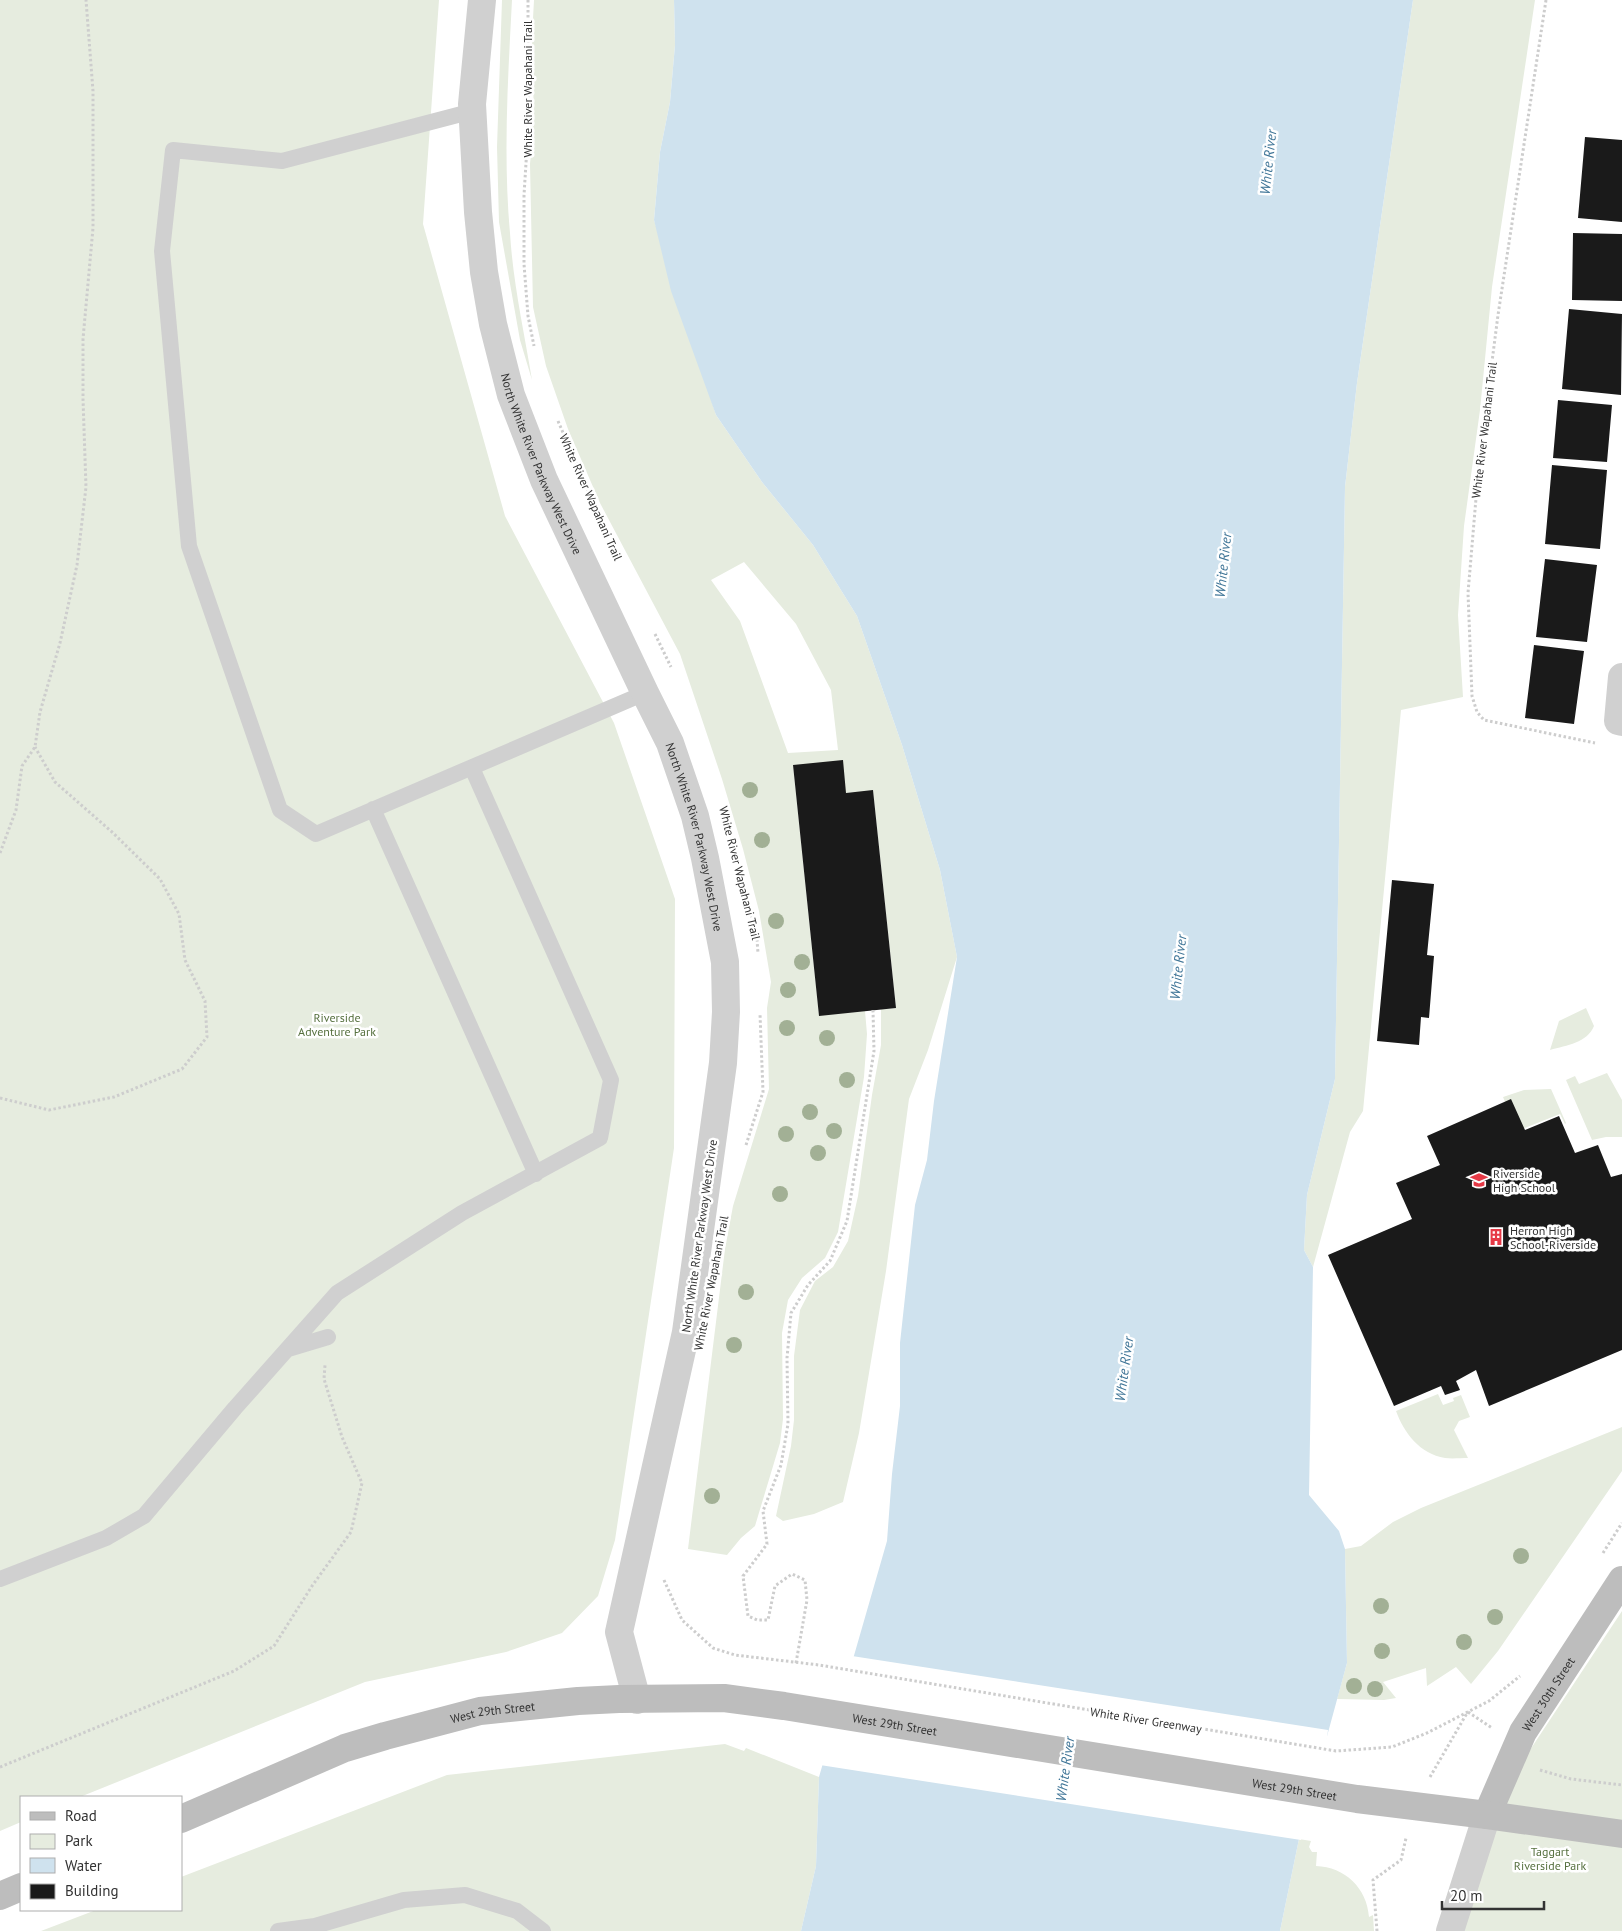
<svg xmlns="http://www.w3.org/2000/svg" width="1622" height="1931" viewBox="0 0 1622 1931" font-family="'PT Sans',sans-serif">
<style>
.green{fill:#e6ecdf;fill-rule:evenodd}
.water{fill:#cfe2ee}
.pier{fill:#fff}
.building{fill:#1a1a1a}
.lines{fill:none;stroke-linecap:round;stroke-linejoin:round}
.path{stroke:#cdcdcd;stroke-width:3;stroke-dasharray:2.5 2.5;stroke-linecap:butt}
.service{stroke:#d0d0d0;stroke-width:16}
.minor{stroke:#d0d0d0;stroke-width:28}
.tertiary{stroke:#d0d0d0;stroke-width:28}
.secondary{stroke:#bdbdbd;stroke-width:28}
.tree{fill:#a2b095}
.labels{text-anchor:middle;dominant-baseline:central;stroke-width:5;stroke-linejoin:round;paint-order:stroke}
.street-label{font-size:12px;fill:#333;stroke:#fff}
.park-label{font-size:12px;fill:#56703f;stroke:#fff}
.poi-label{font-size:12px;fill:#333;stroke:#fff;text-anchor:start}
.water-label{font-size:14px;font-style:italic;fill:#3f7597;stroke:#fff}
</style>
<rect width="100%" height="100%" fill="#fff"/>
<!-- green -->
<path class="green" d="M 0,0 L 439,0 L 423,224 L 505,516 L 614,723 L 675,899 L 674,1148 L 615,1540 L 598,1596 L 562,1633 L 506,1652 L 365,1682 L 80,1797 L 21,1797 L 21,1822 L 0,1831 Z
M 502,0 L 512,0 C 508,77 503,156 510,233 C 513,283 524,331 532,380 L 520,340 L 499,222 L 497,147 Z
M 534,0 L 674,0 L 675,45 L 670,102 L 660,152 L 654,220 L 716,415 L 762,482 L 813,545 L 857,616 L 902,745 L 940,870 L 957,957 L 928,1050 L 909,1099 L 886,1271 L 859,1433 L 843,1502 L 814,1514 L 783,1521 L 776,1516 L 791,1446 L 794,1420 L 794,1356 L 800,1310 L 815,1281 L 833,1267 L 848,1241 L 858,1196 L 872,1095 L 881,1045 L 881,1009 L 896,1008 L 873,791 L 846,793 L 793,765 L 819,1015 L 865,1011 L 867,1034 L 864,1077 L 838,1232 L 825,1258 L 802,1278 L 788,1300 L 782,1333 L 783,1419 L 780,1443 L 755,1526 L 741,1538 L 727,1555 L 688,1549 L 725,1249 L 733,1206 L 769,1089 L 767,1008 L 771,982 L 759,911 L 743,849 L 722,779 L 680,654 L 600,503 L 568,429 L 546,366 L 533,307 L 530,164 L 534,119 L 532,37 ZM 744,562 L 796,624 L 831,690 L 838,750 L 788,753 L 740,621 L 711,580 Z
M 1413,0 L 1535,0 L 1492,287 L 1480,410 L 1464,526 L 1458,615 L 1463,697 L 1401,710 L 1363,1111 L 1350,1132 L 1313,1267 L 1304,1250 L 1307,1195 L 1335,1079 L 1345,487 L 1357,383 Z
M 1586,1008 L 1594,1026 C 1587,1043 1567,1045 1550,1050 L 1559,1021 Z
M 1607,1073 L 1622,1100 L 1622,1137 L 1606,1137 L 1592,1140 L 1566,1080 L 1575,1076 L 1579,1084 Z
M 1551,1089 L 1566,1123 L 1565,1124 L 1560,1114 L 1517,1131 L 1503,1097 L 1524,1090 Z
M 1438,1394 L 1443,1405 L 1454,1401 L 1453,1398 L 1461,1395 L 1470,1417 L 1459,1421 L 1454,1430 L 1468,1458 C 1461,1458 1452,1459 1445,1458 C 1420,1454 1404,1433 1396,1411 Z
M 1622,1427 L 1622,1471 L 1498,1651 L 1471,1684 L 1456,1667 L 1427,1686 L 1426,1668 L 1383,1682 L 1396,1698 L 1384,1700 L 1337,1699 L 1347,1663 L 1345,1549 L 1361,1546 L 1393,1522 L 1421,1508 Z
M 1622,1611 L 1622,1931 L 1448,1931 L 1487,1815 Z
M 725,1744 L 744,1751 L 746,1748 L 819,1777 L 816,1866 L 801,1931 L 41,1931 L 96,1910 L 181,1910 L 181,1877 L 447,1775 Z
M 1299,1839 L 1311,1841 L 1309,1847 L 1312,1852 L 1317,1852 L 1316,1866 C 1345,1867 1367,1888 1369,1917 L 1373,1915 L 1374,1931 L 1280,1931 Z"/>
<!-- water -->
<path class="water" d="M 674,0 L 1413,0 L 1357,383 L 1345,487 L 1335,1079 L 1307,1195 L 1304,1250 L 1313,1267 L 1309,1495 L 1339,1531 L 1345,1549 L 1347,1663 L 1299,1839 L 1280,1931 L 801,1931 L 816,1866 L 819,1777 L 887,1541 L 892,1474 L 900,1406 L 900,1343 L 915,1205 L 927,1160 L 934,1101 L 957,957 L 940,870 L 902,745 L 857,616 L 813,545 L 762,482 L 716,415 L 671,291 L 654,220 L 660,152 L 670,102 L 675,45 Z"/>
<!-- pier -->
<path class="pier" d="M 852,1656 L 1328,1730 L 1325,1753 L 1301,1840 L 820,1765 Z"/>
<!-- building -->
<path class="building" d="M 1585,137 L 1622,140 L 1622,222 L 1578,218 Z
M 1573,233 L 1622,234 L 1622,301 L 1572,300 Z
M 1569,309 L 1622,314 L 1621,395 L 1562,389 Z
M 1558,400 L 1612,405 L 1607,462 L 1553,458 Z
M 1552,465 L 1607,470 L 1600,549 L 1545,544 Z
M 1545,559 L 1597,565 L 1587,642 L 1536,637 Z
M 1534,645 L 1584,651 L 1574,724 L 1525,718 Z
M 843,760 L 846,793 L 873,790 L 896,1008 L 819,1016 L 793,765 Z
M 1392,880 L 1434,884 L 1427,955 L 1434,956 L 1429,1018 L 1421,1017 L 1419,1045 L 1377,1041 Z
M 1511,1099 L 1525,1130 L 1559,1116 L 1575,1153 L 1598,1145 L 1611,1177 L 1622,1174 L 1622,1350 L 1489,1406 L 1476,1370 L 1456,1381 L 1460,1390 L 1445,1395 L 1441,1386 L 1394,1406 L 1328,1255 L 1412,1219 L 1396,1183 L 1440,1165 L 1427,1136 Z"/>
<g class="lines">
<!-- path -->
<path class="path" d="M 528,0 L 528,131 L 524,195 L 524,264 L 528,316 L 534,346
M 1546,0 L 1498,315 L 1479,463 L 1468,593 L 1472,696 L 1477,712 L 1484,720 L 1595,743
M 558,421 L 598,514
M 655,634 L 671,667
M 0,853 L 16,810 L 22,766 L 35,747 L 40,712 L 60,643 L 77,565 L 86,487 L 83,399 L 83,339 L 93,228 L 93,91 L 86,0
M 749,905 L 757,940 L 758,953
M 0,1098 L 49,1110 L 114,1097 L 182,1069 L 207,1037 L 205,1001 L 185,960 L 179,914 L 160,879 L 112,832 L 55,782 L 35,747
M 746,1145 L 763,1092 L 760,1014
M 1603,1553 L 1622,1523
M 664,1580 L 682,1620 L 713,1648 L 735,1655 L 819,1665 L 1336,1751 L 1392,1747 L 1427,1733 L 1489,1701 L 1520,1676
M 796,1663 L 807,1600 L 805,1580 L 792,1574 L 775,1586 L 768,1620 L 757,1620 L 748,1616 L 743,1576 L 767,1544 L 763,1511 L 781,1465 L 788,1424 L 787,1358 L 791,1313 L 808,1285 L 830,1261 L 847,1221 L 874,1051 L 873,1010
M 1468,1712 L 1492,1728
M 0,1767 L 234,1671 L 274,1646 L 312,1586 L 351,1532 L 362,1483 L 342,1437 L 324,1379 L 325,1365
M 1540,1770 L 1571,1779 L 1622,1785
M 1430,1777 L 1467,1713
M 1377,1931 L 1373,1880 L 1401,1860 L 1406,1838"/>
<!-- service -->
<path class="service" d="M 473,111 L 282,161 L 173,150 L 162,251 L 189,546 L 280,810 L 316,834 L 645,693
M 373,809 L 536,1174
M 288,1349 L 328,1337
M 0,1579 L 106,1538 L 144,1516 L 235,1408 L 337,1293 L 462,1213 L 600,1138 L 611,1080 L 472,768
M 278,1931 L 315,1926 L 404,1900 L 465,1895 L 517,1911 L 543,1931"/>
<!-- minor -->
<path class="minor" d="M 1622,677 L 1618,721 L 1622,722
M 1450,1931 L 1487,1815"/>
<!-- tertiary -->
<path class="tertiary" id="s1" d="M 482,0 L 472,104 L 478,212 L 484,272 L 493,324 L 511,395 L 544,480 L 645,693 L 670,743 L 695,816 L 705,858 L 725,962 L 726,1012 L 723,1063 L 686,1332 L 619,1632 L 637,1700"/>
<!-- secondary -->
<g class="secondary">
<path id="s2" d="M 1487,1815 L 1523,1732 L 1622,1580"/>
<path id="s3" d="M 181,1819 L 345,1748 L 385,1736 L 480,1711 L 578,1701 L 619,1699 L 724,1698 L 784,1706 L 1357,1799 L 1487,1815 L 1622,1834"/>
<path d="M 0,1896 L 21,1887"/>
</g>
</g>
<!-- trees -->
<g class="tree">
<circle cx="750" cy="790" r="8"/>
<circle cx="762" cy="840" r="8"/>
<circle cx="776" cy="921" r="8"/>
<circle cx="802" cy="962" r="8"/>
<circle cx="788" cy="990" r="8"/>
<circle cx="787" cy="1028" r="8"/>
<circle cx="827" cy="1038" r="8"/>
<circle cx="847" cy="1080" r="8"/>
<circle cx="810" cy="1112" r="8"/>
<circle cx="834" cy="1131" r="8"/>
<circle cx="786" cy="1134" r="8"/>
<circle cx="818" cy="1153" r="8"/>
<circle cx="780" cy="1194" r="8"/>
<circle cx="746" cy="1292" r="8"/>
<circle cx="734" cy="1345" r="8"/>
<circle cx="712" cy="1496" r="8"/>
<circle cx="1521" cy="1556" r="8"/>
<circle cx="1381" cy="1606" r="8"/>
<circle cx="1495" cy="1617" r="8"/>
<circle cx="1464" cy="1642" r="8"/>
<circle cx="1382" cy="1651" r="8"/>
<circle cx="1354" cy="1686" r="8"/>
<circle cx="1375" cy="1689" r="8"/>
</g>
<!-- icons -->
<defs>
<g id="school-bare" transform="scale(1.35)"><path d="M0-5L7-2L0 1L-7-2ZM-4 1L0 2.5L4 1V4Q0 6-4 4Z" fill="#e63946" stroke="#fff" stroke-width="2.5" paint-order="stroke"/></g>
<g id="building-bare" transform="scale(1.35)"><path d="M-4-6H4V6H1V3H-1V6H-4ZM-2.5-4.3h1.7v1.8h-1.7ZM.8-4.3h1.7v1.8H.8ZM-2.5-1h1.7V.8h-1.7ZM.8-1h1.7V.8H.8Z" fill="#e63946" stroke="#fff" stroke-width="2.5" paint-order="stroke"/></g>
</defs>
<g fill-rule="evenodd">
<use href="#school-bare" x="1479" y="1180"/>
<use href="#building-bare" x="1496" y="1237"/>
</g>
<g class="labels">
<!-- street labels -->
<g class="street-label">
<text transform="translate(527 89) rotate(-90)">White River Wapahani Trail</text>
<text transform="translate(1484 430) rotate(-83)">White River Wapahani Trail</text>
<text stroke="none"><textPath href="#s1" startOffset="474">North White River Parkway West Drive</textPath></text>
<text transform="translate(591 497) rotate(66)">White River Wapahani Trail</text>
<text stroke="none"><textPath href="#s1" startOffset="879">North White River Parkway West Drive</textPath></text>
<text transform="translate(740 873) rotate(76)">White River Wapahani Trail</text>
<text transform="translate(699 1236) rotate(-82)">North White River Parkway West Drive</text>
<text transform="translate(711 1283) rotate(-79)">White River Wapahani Trail</text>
<text stroke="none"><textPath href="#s2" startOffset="136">West 30th Street</textPath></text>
<text stroke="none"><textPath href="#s3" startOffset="331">West 29th Street</textPath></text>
<text transform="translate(1146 1720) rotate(9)">White River Greenway</text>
<text stroke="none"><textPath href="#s3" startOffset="736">West 29th Street</textPath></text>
<text stroke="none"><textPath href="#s3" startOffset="1141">West 29th Street</textPath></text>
</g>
<!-- park labels -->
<g class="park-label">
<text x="337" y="1017">Riverside<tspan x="337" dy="14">Adventure Park</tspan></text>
<text x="1550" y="1851">Taggart<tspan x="1550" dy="14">Riverside Park</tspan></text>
</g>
<!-- poi labels -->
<g class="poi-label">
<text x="1493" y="1173">Riverside<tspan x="1493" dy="14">High School</tspan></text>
<text x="1510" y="1230">Herron High<tspan x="1510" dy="14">School-Riverside</tspan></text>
</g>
<!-- water labels -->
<g class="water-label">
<text transform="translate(1268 162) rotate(-84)">White River</text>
<text transform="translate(1223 565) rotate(-84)">White River</text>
<text transform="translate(1178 967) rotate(-84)">White River</text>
<text transform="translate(1124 1369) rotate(-82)">White River</text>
<text transform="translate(1065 1769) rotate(-82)">White River</text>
</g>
</g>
<!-- legend -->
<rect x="20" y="1796" width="162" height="115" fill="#ffffff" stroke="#adadad"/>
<rect x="30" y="1812" width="25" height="8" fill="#bdbdbd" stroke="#adadad"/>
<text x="65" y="1821" font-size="15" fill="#333333">Road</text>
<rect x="30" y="1834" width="25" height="15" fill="#e6ecdf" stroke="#adadad"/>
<text x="65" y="1846" font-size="15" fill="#333333">Park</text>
<rect x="30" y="1858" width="25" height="15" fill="#cfe2ee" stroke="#adadad"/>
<text x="65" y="1871" font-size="15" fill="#333333">Water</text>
<rect x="30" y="1884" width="25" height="15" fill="#1a1a1a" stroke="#adadad"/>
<text x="65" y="1896" font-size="15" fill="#333333">Building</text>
<!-- scale -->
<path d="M1442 1901v8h102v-8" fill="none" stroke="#333333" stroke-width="2.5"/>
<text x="1450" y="1901" font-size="15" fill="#333333" stroke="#ffffff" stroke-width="4" paint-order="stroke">20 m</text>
</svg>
